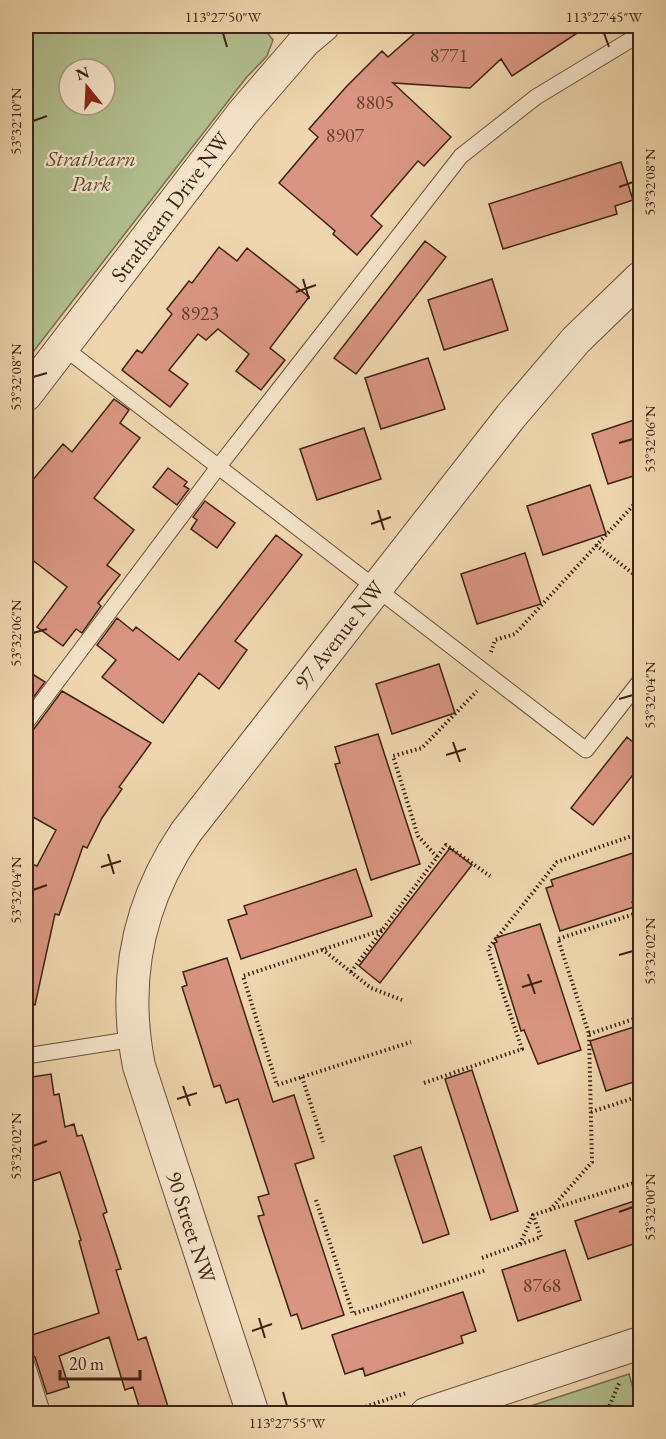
<svg xmlns="http://www.w3.org/2000/svg" width="666" height="1439" viewBox="0 0 666 1439" font-family="'EB Garamond',serif">
<style>
.green{fill:#b2bf8f;stroke:#787052;stroke-width:1.5;fill-rule:evenodd}
.building{fill:#d99581;stroke:#3f2215;stroke-width:1.5}
.lines{fill:none;stroke-linecap:round;stroke-linejoin:round}
.service-casing{stroke:#6b4f3b;stroke-width:17}
.minor-casing{stroke:#6b4f3b;stroke-width:34}
.path{stroke:#3f2215;stroke-width:4;stroke-dasharray:1.5 3;stroke-linecap:butt}
.service{stroke:#f5e4ca;stroke-width:15}
.minor{stroke:#f5e4ca;stroke-width:32}
.ticks{fill:none;stroke:#3f2215;stroke-width:2}
.labels{text-anchor:middle;dominant-baseline:central;stroke-width:4.5;stroke-linejoin:round;paint-order:stroke}
.number-label{font-size:20px;fill:#663f30}
.park-label{font-size:22px;font-style:italic;fill:#5c4934;stroke:#f5e4ca}
.street-label{font-size:22px;fill:#3f2215;stroke:#f5e4ca}
.neatline{fill:none;stroke:#3f2215;stroke-width:2}
.ticks-label{font-size:15px;text-anchor:middle;fill:#3f2215}
</style>
<rect width="100%" height="100%" fill="#efd6ae"/>
<filter id="stains"><feTurbulence type="fractalNoise" baseFrequency=".00333" numOctaves="4"/><feColorMatrix values="0 0 0 0 .2 0 0 0 0 .09 0 0 0 0 .02 0 0 0 .5 -.17"/></filter>
<radialGradient id="worn" r=".72"><stop offset=".6" stop-color="#630" stop-opacity="0"/><stop offset="1" stop-color="#630" stop-opacity=".3"/></radialGradient>
<!-- green -->
<path class="green" d="M 26,26 L 262,26 L 273,40 L 267,56 L 246,78 L 26,361 ZM 69,69 L 105,69 L 105,105 L 69,105 Z
M 629,1374 L 640,1413 L 509,1413 Z"/>
<!-- building -->
<path class="building" d="M 423,26 L 588,26 L 512,76 L 501,59 L 470,88 L 393,83 L 451,137 L 424,166 L 418,161 L 371,216 L 382,226 L 357,255 L 333,234 L 335,231 L 279,183 L 318,137 L 309,129 L 346,87 L 382,51 L 388,57 Z
M 621,162 L 633,200 L 615,206 L 617,214 L 503,249 L 489,204 Z
M 425,241 L 446,257 L 356,374 L 334,358 Z
M 219,247 L 237,261 L 247,248 L 309,297 L 270,348 L 285,360 L 261,390 L 236,371 L 249,354 L 218,329 L 206,340 L 198,334 L 169,370 L 188,384 L 170,407 L 122,370 L 137,350 L 142,353 L 172,314 L 167,309 L 189,281 L 192,283 Z
M 492,279 L 508,330 L 444,350 L 428,300 Z
M 428,358 L 445,409 L 381,429 L 365,378 Z
M 114,399 L 129,410 L 120,423 L 140,438 L 94,498 L 134,530 L 107,565 L 120,575 L 98,603 L 101,606 L 82,633 L 76,629 L 63,646 L 37,627 L 67,587 L 26,555 L 26,488 L 63,444 L 72,452 Z
M 640,418 L 640,474 L 608,484 L 592,434 Z
M 364,428 L 381,479 L 317,500 L 300,449 Z
M 168,468 L 187,482 L 184,486 L 189,489 L 177,505 L 153,487 Z
M 590,485 L 606,534 L 543,555 L 527,506 Z
M 205,501 L 235,523 L 217,548 L 191,529 L 197,520 L 193,517 Z
M 276,535 L 302,555 L 235,641 L 247,650 L 219,689 L 199,673 L 163,723 L 102,677 L 116,660 L 97,645 L 117,618 L 133,631 L 136,627 L 179,660 Z
M 525,553 L 541,604 L 477,624 L 461,574 Z
M 439,664 L 455,713 L 392,734 L 376,684 Z
M 26,670 L 45,682 L 26,707 Z
M 62,691 L 151,743 L 119,787 L 122,789 L 102,818 L 87,848 L 83,846 L 59,915 L 55,914 L 35,1005 L 26,1004 L 26,862 L 37,866 L 56,830 L 26,813 L 26,733 L 34,729 Z
M 378,734 L 420,864 L 371,880 L 335,764 L 340,763 L 335,747 Z
M 627,737 L 640,748 L 640,766 L 593,825 L 571,808 Z
M 450,848 L 472,865 L 380,983 L 359,966 Z
M 636,852 L 640,866 L 640,899 L 632,902 L 634,907 L 560,931 L 546,888 L 553,886 L 551,880 Z
M 356,869 L 372,916 L 241,959 L 228,920 L 247,914 L 244,906 Z
M 540,924 L 581,1050 L 538,1064 L 524,1030 L 521,1031 L 494,943 L 497,942 L 495,938 Z
M 227,958 L 273,1102 L 294,1095 L 314,1158 L 295,1164 L 344,1315 L 302,1329 L 297,1314 L 291,1316 L 258,1216 L 264,1215 L 258,1197 L 269,1194 L 238,1099 L 226,1103 L 220,1085 L 214,1087 L 182,987 L 187,985 L 183,972 Z
M 640,1025 L 640,1080 L 606,1091 L 590,1041 Z
M 472,1070 L 518,1211 L 491,1220 L 445,1079 Z
M 51,1074 L 54,1095 L 59,1094 L 65,1127 L 74,1124 L 77,1136 L 82,1135 L 107,1212 L 103,1214 L 121,1269 L 116,1270 L 138,1340 L 146,1337 L 170,1413 L 141,1413 L 133,1387 L 125,1390 L 109,1337 L 59,1356 L 69,1387 L 47,1394 L 35,1357 L 26,1352 L 26,1337 L 99,1313 L 79,1241 L 81,1240 L 60,1172 L 33,1181 L 26,1158 L 26,1139 L 29,1138 L 26,1115 L 26,1078 Z
M 421,1147 L 449,1234 L 423,1243 L 394,1156 Z
M 640,1199 L 640,1242 L 588,1259 L 575,1221 Z
M 565,1250 L 581,1300 L 518,1321 L 502,1270 Z
M 463,1292 L 476,1331 L 461,1336 L 463,1343 L 365,1376 L 363,1368 L 345,1374 L 332,1335 Z"/>
<g class="lines">
<!-- service casing -->
<g class="service-casing">
<path id="service" d="M 63,347 L 586,750 L 640,681
M 26,723 L 219,466 L 461,156 L 536,97 L 640,34
M 26,1056 L 134,1039
M 26,1361 L 43,1414"/>
</g>
<!-- minor casing -->
<g class="minor-casing">
<path id="minor" d="M 26,395 L 242,114 L 305,41 L 323,26
M 253,1414 L 139,1066 C 122,981 137,904 186,832 L 511,416 L 576,340 L 640,278
M 426,1414 L 640,1343"/>
</g>
<!-- path -->
<path class="path" d="M 596,545 L 640,579
M 491,652 L 495,640 L 515,634 L 640,498
M 437,857 L 418,836 L 393,756 L 422,748 L 477,691
M 382,930 L 243,976 L 277,1085 L 411,1042
M 322,949 L 371,988 L 402,1000
M 351,972 L 446,845 L 490,876
M 589,1034 L 640,1017
M 302,1077 L 323,1142
M 424,1083 L 522,1049 L 488,949 L 557,862 L 640,833
M 591,1112 L 640,1096
M 316,1200 L 353,1314 L 486,1270
M 550,1210 L 592,1162 L 589,1034 L 558,939 L 640,912
M 520,1244 L 533,1215
M 482,1258 L 541,1237 L 533,1215 L 640,1181
M 344,1414 L 406,1393
M 606,1414 L 620,1381"/>
<!-- service -->
<use href="#service" class="service"/>
<!-- minor -->
<use href="#minor" class="minor"/>
</g>
<!-- ticks -->
<path class="ticks" d="M 223,33 L 227,47M 604,33 L 609,47M 33,121 L 47,116M 619,187 L 633,182M 303,279 L 309,299M 296,292 L 316,285M 33,377 L 47,373M 619,443 L 633,439M 378,510 L 384,530M 371,524 L 391,517M 33,633 L 47,629M 619,699 L 633,695M 453,742 L 460,762M 446,755 L 466,749M 108,854 L 114,874M 101,867 L 121,861M 33,890 L 47,885M 619,955 L 633,951M 528,974 L 535,994M 522,987 L 542,981M 183,1086 L 190,1106M 177,1099 L 197,1093M 33,1146 L 47,1141M 619,1212 L 633,1207M 259,1318 L 265,1338M 252,1331 L 272,1324M 283,1392 L 287,1406"/>
<g class="labels">
<!-- number labels -->
<g class="number-label">
<text x="449" y="55">8771</text>
<text x="375" y="102">8805</text>
<text x="345" y="135">8907</text>
<text x="200" y="313">8923</text>
<text x="542" y="1285">8768</text>
</g>
<!-- park labels -->
<g class="park-label">
<text x="91" y="158">Strathearn<tspan x="91" dy="25">Park</tspan></text>
</g>
<!-- street labels -->
<g class="street-label">
<text transform="translate(170 207) rotate(-53)">Strathearn Drive NW</text>
<text transform="translate(339 635) rotate(-52)">97 Avenue NW</text>
<text transform="translate(191 1227) rotate(72)">90 Street NW</text>
</g>
</g>
<!-- margin -->
<rect width="666" height="1439" fill="none" stroke="#efd6ae" stroke-width="66"/>
<!-- north arrow -->
<g transform="translate(87 87) rotate(342)"><circle r="28" fill="#f5e4ca" stroke="#ac9682" stroke-width="1.5"/>
<path d="M0-4.5L10 22L0 15L-10 22Z" fill="#8f2418"/>
<text y="-9" font-size="16" font-weight="bold" text-anchor="middle" fill="#3f2215">N</text>
</g>
<!-- scale -->
<path d="M60 1370v9h80v-9" fill="none" stroke="#3f2215" stroke-width="3"/>
<text x="69" y="1370" font-size="18" fill="#3f2215" stroke="#f5e4ca" stroke-width="4.5" paint-order="stroke">20 m</text>
<rect x="33" y="33" width="600" height="1373" class="neatline"/>
<g class="ticks-label">
<text x="223" y="22">113°27'50"W</text>
<text x="604" y="22">113°27'45"W</text>
<text transform="translate(16 121) rotate(-90)" y="5">53°32'10"N</text>
<text transform="translate(650 182) rotate(-90)" y="5">53°32'08"N</text>
<text transform="translate(16 377) rotate(-90)" y="5">53°32'08"N</text>
<text transform="translate(650 439) rotate(-90)" y="5">53°32'06"N</text>
<text transform="translate(16 633) rotate(-90)" y="5">53°32'06"N</text>
<text transform="translate(650 695) rotate(-90)" y="5">53°32'04"N</text>
<text transform="translate(16 890) rotate(-90)" y="5">53°32'04"N</text>
<text transform="translate(650 951) rotate(-90)" y="5">53°32'02"N</text>
<text transform="translate(16 1146) rotate(-90)" y="5">53°32'02"N</text>
<text transform="translate(650 1207) rotate(-90)" y="5">53°32'00"N</text>
<text x="287" y="1428">113°27'55"W</text>
</g>
<rect width="100%" height="100%" filter="url(#stains)"/>
<rect width="100%" height="100%" fill="url(#worn)"/>
</svg>
